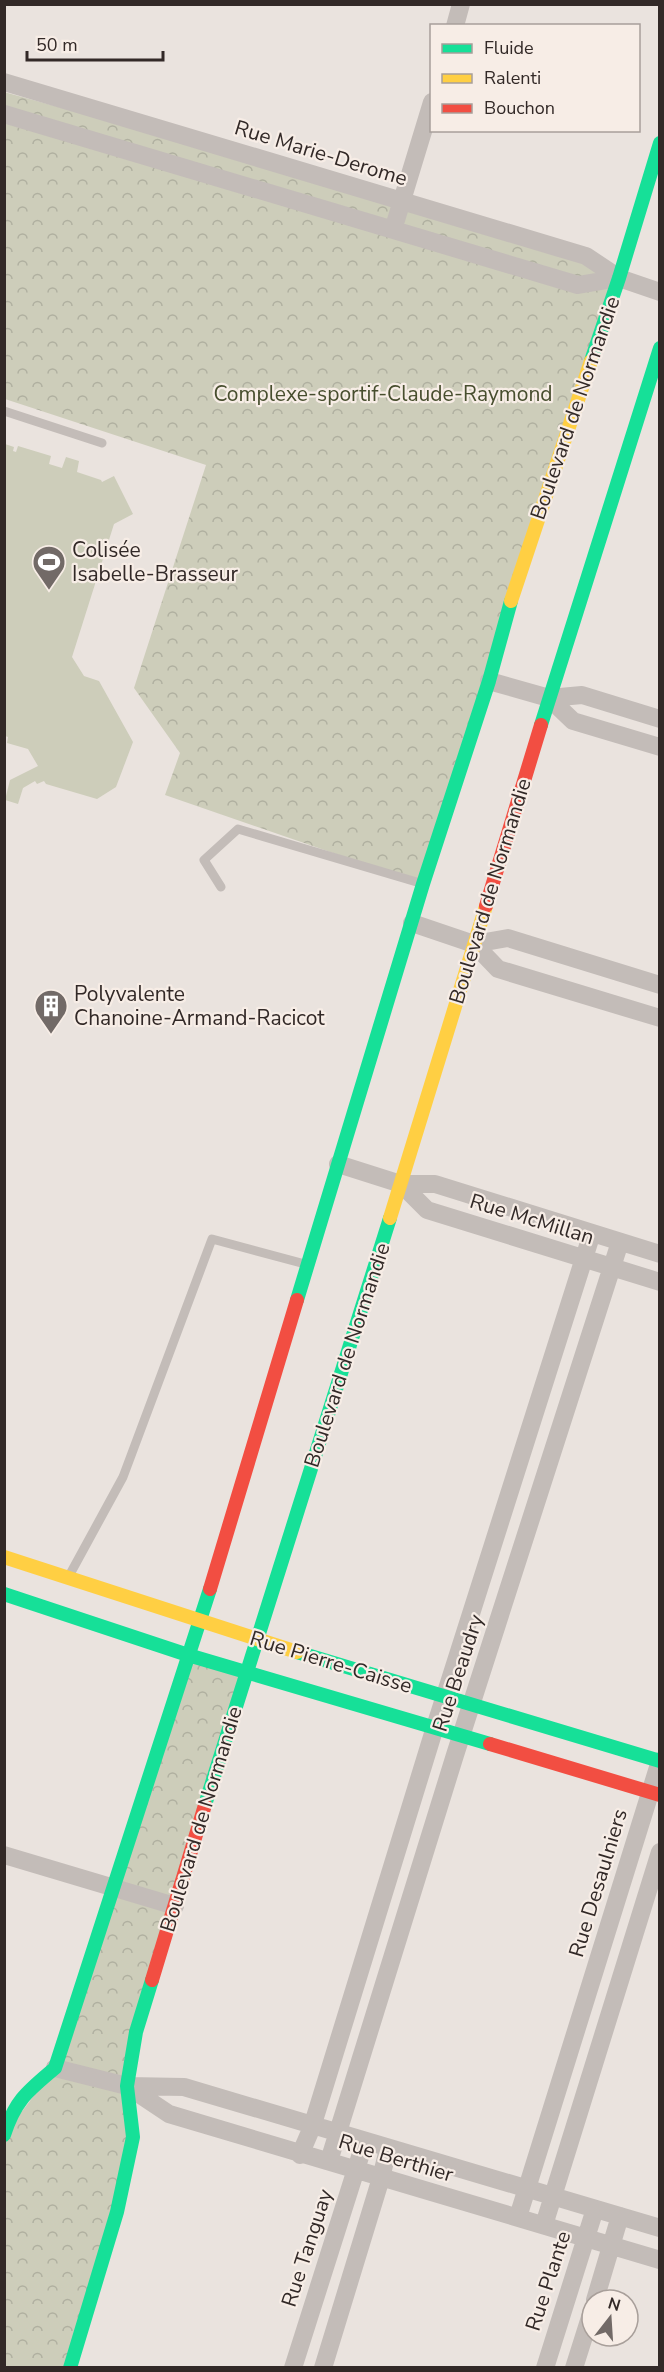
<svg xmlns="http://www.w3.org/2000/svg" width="664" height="2372" viewBox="0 0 664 2372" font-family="'Nunito Sans',sans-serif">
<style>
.green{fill:#cdcdba}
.forest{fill:url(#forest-crowns)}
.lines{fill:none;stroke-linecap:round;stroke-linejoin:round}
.lane{stroke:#c3bcb8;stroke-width:9}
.street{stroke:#c3bcb8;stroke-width:18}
.fast{stroke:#16e098;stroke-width:14}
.slow{stroke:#ffcf43;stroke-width:14}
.jam{stroke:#f24e42;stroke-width:14}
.labels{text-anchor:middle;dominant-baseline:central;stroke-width:4.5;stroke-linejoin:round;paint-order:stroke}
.street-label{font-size:21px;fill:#322927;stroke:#f7ede6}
.park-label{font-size:21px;fill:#474e2e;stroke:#f7ede6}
.poi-label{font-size:21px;fill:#322927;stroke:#f7ede6;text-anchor:start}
</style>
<defs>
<pattern id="forest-crowns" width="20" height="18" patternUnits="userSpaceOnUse" patternTransform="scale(1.5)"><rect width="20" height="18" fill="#cdcdba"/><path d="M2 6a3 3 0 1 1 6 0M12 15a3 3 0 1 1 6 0" fill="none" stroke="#b0b0a0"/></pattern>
</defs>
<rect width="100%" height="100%" fill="#eae3de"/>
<!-- green -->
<path class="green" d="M 5,444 L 14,447 L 13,451 L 16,452 L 18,446 L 51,456 L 49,464 L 62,468 L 66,457 L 79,461 L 77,472 L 101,480 L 102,482 L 114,476 L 133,514 L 114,524 L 72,657 L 84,676 L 99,681 L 133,742 L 116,787 L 97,799 L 46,784 L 44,781 L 37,784 L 35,781 L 23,788 L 18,804 L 5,800 L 10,780 L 38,766 L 28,749 L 7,743 L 8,737 L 5,736 Z"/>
<!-- forest -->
<path class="forest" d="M 4,92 L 401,201 L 618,271 L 423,884 L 165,795 L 180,753 L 134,688 L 206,465 L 5,399 Z
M 188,1655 L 246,1671 L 136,2031 L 133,2137 L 70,2367 L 5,2368 L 4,2135 L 55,2068 Z"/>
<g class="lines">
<!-- lane -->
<path class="lane" d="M 4,411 L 102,443
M 221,887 L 204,860 L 238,829 L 420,883
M 69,1576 L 123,1477 L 212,1239 L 305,1264"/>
<!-- street -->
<path class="street" d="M 455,26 L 461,4
M 4,82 L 586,256 L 619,278 L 660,292
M 4,114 L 578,285 L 619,278
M 393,230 L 432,102
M 489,681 L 549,698 L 582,695 L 660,719
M 549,698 L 573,721 L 660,747
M 412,923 L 474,944 L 498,969 L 660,1018
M 474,944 L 508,938 L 660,985
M 338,1164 L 401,1184 L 435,1184 L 660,1254
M 401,1184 L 427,1210 L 660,1282
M 4,1855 L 175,1906
M 55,2068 L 127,2086 L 184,2087 L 660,2228
M 127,2086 L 169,2114 L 660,2260
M 300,2155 L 312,2127 L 435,1727 L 592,1233
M 329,2161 L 455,1755 L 620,1242
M 518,2217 L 660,1761
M 544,2225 L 660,1852
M 595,2300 L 620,2216
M 293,2368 L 365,2141
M 323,2368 L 381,2178 L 388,2149
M 545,2368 L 595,2209
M 574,2368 L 592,2311"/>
<!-- fast -->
<path class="fast" d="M 591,361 L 619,278 L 660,143
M 541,725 L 660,348
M 297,1300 L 423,884 L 489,681 L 511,601
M 4,1594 L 188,1655 L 490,1744
M 297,1652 L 660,1761
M 205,1805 L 390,1218
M 4,2135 C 15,2100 28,2091 55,2068 L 210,1589
M 70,2368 L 117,2212 L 133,2137 L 127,2086 L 136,2032 L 152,1980"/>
<!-- slow -->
<path class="slow" d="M 511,601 L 591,361
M 390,1218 L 486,906
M 4,1557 L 297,1652"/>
<!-- jam -->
<path class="jam" d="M 486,906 L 541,725
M 210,1589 L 297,1300
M 490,1744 L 660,1795
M 152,1980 L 205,1805"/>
</g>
<!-- icons -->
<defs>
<g id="stadium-pin" transform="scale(1.725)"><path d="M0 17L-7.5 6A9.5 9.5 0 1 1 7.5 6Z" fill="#726a67" stroke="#f7ede6"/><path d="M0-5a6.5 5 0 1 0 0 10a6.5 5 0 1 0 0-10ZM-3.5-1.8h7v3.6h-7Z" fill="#fff"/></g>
<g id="building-pin" transform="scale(1.725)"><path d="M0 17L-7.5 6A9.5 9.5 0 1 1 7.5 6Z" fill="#726a67" stroke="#f7ede6"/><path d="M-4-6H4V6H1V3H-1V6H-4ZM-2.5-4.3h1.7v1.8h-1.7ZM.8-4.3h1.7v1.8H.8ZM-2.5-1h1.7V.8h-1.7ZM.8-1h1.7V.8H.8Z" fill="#fff"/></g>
</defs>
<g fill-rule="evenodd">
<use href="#stadium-pin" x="49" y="562"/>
<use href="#building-pin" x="51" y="1006"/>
</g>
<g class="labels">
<!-- street labels -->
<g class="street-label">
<text transform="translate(321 153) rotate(17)">Rue Marie-Derome</text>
<text transform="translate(575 408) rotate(-71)">Boulevard de Normandie</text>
<text transform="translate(490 891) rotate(-73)">Boulevard de Normandie</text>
<text transform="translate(532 1219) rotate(17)">Rue McMillan</text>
<text transform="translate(347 1355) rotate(-72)">Boulevard de Normandie</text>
<text transform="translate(331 1662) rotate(17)">Rue Pierre-Caisse</text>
<text transform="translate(458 1673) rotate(-72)">Rue Beaudry</text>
<text transform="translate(201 1819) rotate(-73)">Boulevard de Normandie</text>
<text transform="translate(598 1883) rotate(-73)">Rue Desaulniers</text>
<text transform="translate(396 2158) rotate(17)">Rue Berthier</text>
<text transform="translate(307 2248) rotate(-72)">Rue Tanguay</text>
<text transform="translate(548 2281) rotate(-72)">Rue Plante</text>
</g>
<!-- park labels -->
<g class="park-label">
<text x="383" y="394">Complexe-sportif-Claude-Raymond</text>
</g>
<!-- poi labels -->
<g class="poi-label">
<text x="72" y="550">Colisée<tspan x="72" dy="24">Isabelle-Brasseur</tspan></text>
<text x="74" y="994">Polyvalente<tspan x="74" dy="24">Chanoine-Armand-Racicot</tspan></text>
</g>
</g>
<!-- border -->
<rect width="664" height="2372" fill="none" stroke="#322927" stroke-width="12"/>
<!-- legend -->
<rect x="430" y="24" width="210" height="108" fill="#f7ede6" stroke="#a89f9a" stroke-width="1.5"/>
<rect x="442" y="44" width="30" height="9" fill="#16e098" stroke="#a89f9a" stroke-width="1.5"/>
<text x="484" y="54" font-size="18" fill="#322927">Fluide</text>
<rect x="442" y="74" width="30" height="9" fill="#ffcf43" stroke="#a89f9a" stroke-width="1.5"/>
<text x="484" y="84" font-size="18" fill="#322927">Ralenti</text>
<rect x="442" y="104" width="30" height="9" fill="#f24e42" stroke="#a89f9a" stroke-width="1.5"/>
<text x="484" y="114" font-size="18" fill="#322927">Bouchon</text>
<!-- north arrow -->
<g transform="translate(610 2318) rotate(17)"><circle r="28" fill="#f7ede6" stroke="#a89f9a" stroke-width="1.5"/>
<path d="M0-4.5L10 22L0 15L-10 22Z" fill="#726a67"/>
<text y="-9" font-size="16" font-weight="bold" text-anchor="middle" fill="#322927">N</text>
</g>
<!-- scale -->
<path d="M27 51v9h136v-9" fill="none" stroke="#322927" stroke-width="3"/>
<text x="36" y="51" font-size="18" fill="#322927" stroke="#f7ede6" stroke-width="4.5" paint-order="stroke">50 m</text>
</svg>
